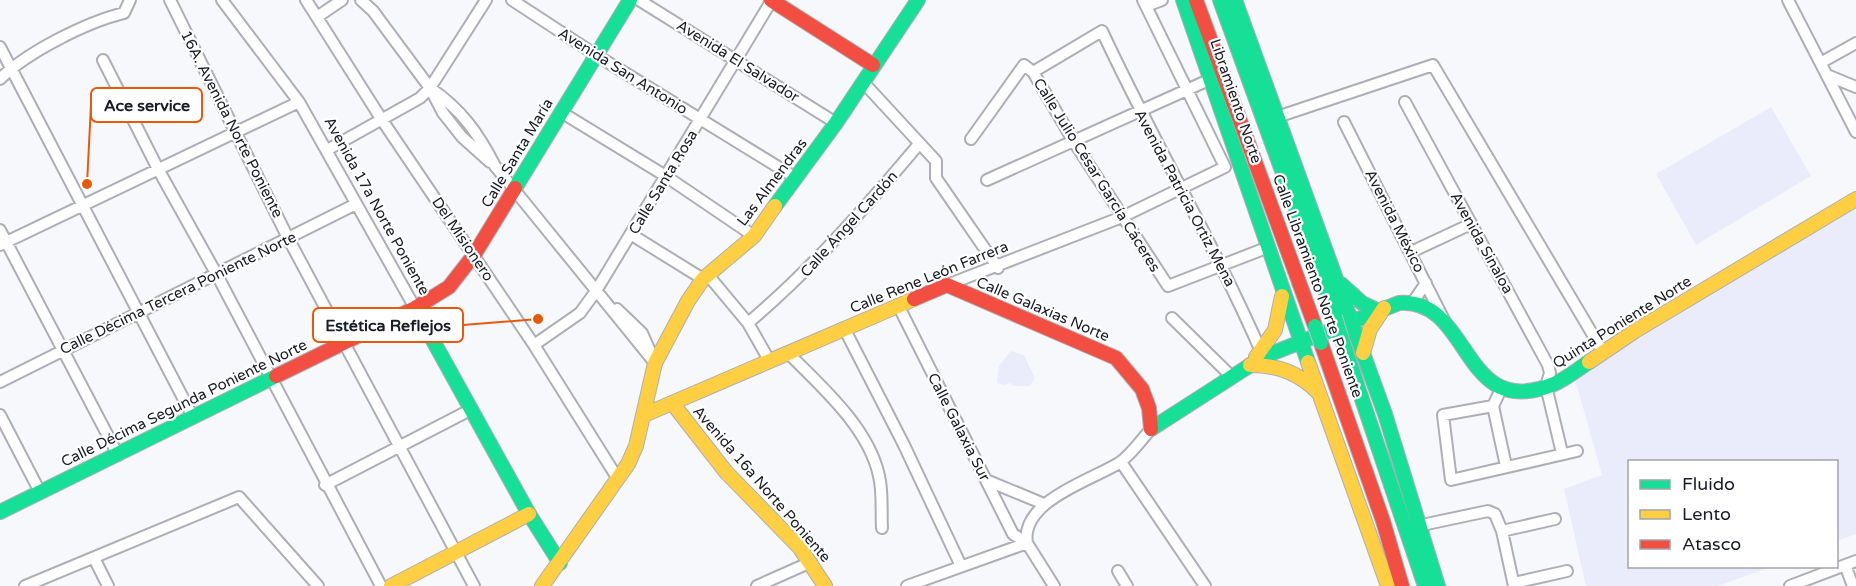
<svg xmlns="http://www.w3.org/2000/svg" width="1856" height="586" viewBox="0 0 1856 586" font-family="'Varela Round',sans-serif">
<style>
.green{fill:#eaecfc}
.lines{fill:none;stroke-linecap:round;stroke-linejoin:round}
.street-casing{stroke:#aeafb6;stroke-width:14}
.fast-casing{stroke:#aeafb6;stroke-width:16}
.slow-casing{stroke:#aeafb6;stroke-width:16}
.jam-casing{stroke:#aeafb6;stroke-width:16}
.street{stroke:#fefeff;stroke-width:10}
.fast{stroke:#16e098;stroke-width:14}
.slow{stroke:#ffcf43;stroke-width:14}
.jam{stroke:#f24e42;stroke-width:14}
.fast-bridge-casing{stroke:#bdbec6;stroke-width:16;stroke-linecap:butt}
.fast-bridge{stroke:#16e098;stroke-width:14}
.labels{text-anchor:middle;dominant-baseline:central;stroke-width:4.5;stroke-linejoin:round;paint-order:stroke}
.street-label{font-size:15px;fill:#191b26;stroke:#fff}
.leader{fill:none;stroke:#e8590c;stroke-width:2}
.callout-dot{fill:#e8590c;stroke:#fff;stroke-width:2}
.callout{fill:#fff;stroke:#e8590c;stroke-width:2}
.callout-label{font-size:16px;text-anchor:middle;font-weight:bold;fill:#191b26}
</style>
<rect width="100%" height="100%" fill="#f7f8fc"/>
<!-- green -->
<path class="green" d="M 1771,107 L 1811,176 L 1696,245 L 1656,174 Z
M 1853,204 L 1856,214 L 1856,534 L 1837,541 L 1836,462 L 1630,462 L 1630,566 L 1770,567 L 1718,586 L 1586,586 L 1564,489 L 1602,475 L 1575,379 L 1641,334 Z
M 1011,351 L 1024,355 L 1035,378 L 1030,386 L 1013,386 L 1011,383 L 1004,385 L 997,383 L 999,366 Z"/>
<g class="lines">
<!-- street casing -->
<g class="street-casing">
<path id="street" d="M 170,0 L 288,238 L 474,586
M 222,0 L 299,102 L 415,308
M 306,0 L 382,120 L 534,345 L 618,479
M 361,0 L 373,11 L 430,88 L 443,113 L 462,137 L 490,162
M 512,0 L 596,55 L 796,178
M 639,0 L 836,123
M 1788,0 L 1856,132
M 1146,6 L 1162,0
M 317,17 L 342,0
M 0,47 L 193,417
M 103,60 L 158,169 L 217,275 L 381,586
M 1822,62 L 1856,43
M 1033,72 L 1102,31 C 1153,141 1215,245 1263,356
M 1829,76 L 1856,87
M 0,79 C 27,52 87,22 124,13 L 130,0
M 863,82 L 936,161 L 936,178 L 998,268
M 430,88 C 461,109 478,133 495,166 L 655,363
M 1405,102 L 1548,365 L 1550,373 L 1546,386 L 1562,453
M 561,112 L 664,175 L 754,236
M 1277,117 L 1433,65 L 1603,352
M 1344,122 L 1444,320
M 971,139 L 1024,65 L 1033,72 L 1074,142 L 1168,286 L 1261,250
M 327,150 L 420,98 L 430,88 L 486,0
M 987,180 L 1211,79
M 0,230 L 118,455
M 632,235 L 703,279
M 0,245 L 299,102
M 1411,252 L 1471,224
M 708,275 L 748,323 L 769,360
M 947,285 L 1122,217 L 1225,167 L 1143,0
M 1413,302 L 1426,283
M 898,305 L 1013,534 L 1027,543 L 1054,586
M 617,309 L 642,333 L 653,358
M 1172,318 L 1231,376
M 748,323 C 812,269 865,208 919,144
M 844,328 L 904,445 L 961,566
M 534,345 L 580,313 L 596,291 L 772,0
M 788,353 C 821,386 869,428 879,476 C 883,492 881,511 882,528
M 0,382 L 356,204
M 1501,389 L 1493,406 L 1506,466
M 1493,406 L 1443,415 L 1451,480 L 1577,451
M 0,415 L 40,492
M 1121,462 L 1205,586
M 986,480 L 1044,504
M 325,485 L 470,410
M 1422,525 L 1488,511 L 1495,514 L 1502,531 L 1514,586
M 1502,531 L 1555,519
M 1027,543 C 1020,501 1092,480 1119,463 C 1131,455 1141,440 1151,429
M 94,558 L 108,586
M 1845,565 L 1853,586
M 1118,571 L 1127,586
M 1514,583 L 1567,571
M 25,586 L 239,497 L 318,586
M 757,586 L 811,562
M 907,586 L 1027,543
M 1790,586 L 1856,561"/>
</g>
<!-- fast casing -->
<g class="fast-casing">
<path id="fast" d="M 1183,0 L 1308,362
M 1220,0 L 1335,317
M 1234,0 L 1236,4
M 1235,0 L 1385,414 L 1438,586
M 515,188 L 630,0
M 775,206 L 836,123 L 918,0
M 1341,284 L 1362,303 L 1377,310
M 415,308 L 529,514 L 560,563
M 1340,334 L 1425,586
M 1151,429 L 1263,357 L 1399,303 C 1473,298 1460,423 1554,384 C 1566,379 1578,369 1589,362
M 0,512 L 276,376"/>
</g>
<!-- slow casing -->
<g class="slow-casing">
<path id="slow" d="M 1363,353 L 1370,329 L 1384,308
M 1256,357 L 1275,330 L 1282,296
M 1308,362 L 1388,586
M 1589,362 L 1635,331 L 1856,199
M 1250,365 C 1278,365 1299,373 1319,393
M 673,404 L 726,472 L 800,548 L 825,586
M 644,415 L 914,299
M 391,586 L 529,514
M 542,586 L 628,464 L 636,446 L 655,363 L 688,301 L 703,279 L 754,236 L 775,206"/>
</g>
<!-- jam casing -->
<g class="jam-casing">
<path id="jam" d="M 771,0 L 873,65
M 1196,0 L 1315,326
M 914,299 L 947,285 L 1116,358 L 1142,389 L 1149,408 L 1151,429
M 1321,343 L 1383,521 L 1402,586
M 276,376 L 415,308 L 449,287 L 474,255 L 515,188"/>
</g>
<!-- street -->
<use href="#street" class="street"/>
<!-- fast -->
<use href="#fast" class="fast"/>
<!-- slow -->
<use href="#slow" class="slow"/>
<!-- jam -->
<use href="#jam" class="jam"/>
<!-- fast-bridge casing -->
<g class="fast-bridge-casing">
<path id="fast-bridge" d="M 1335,317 L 1340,334
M 1315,326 L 1321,343"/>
</g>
<!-- fast-bridge -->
<use href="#fast-bridge" class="fast-bridge"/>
</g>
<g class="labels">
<!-- street labels -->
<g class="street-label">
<text transform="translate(738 61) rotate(32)">Avenida El Salvador</text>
<text transform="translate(623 71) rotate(32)">Avenida San Antonio</text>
<text transform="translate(1236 101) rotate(71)">Libramiento Norte</text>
<text transform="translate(232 124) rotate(63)">16A. Avenida Norte Poniente</text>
<text transform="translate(517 153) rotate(-59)">Calle Santa María</text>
<text transform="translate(1097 175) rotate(58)">Calle Julio César García Cáceres</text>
<text transform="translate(663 182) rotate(-59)">Calle Santa Rosa</text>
<text transform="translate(772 182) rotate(-53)">Las Almendras</text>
<text transform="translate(1185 198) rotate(62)">Avenida Patricia Ortiz Mena</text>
<text transform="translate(377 206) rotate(61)">Avenida 17a Norte Poniente</text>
<text transform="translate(1395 221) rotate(63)">Avenida México</text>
<text transform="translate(849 224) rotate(-48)">Calle Ángel Cardón</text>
<text transform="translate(463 239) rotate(56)">Del Misionero</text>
<text transform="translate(1482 243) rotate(61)">Avenida Sinaloa</text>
<text transform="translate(929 277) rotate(-22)">Calle Rene León Farrera</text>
<text transform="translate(1318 286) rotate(70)">Calle Libramiento Norte Poniente</text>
<text transform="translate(178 293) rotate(-26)">Calle Décima Tercera Poniente Norte</text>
<text transform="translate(1043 309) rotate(23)">Calle Galaxias Norte</text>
<text transform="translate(1622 322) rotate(-32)">Quinta Poniente Norte</text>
<text transform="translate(184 403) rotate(-26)">Calle Décima Segunda Poniente Norte</text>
<text transform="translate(959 427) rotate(63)">Calle Galaxia Sur</text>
<text transform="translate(762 484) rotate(49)">Avenida 16a Norte Poniente</text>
</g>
</g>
<!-- callouts -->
<path class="leader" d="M87 184L91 105M538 319L463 325"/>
<g class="callout-dot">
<circle cx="87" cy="184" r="6"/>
<circle cx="538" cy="319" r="6"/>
</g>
<g class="callout">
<rect x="91" y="88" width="111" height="34" rx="6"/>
<rect x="313" y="308" width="150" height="34" rx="6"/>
</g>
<g class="callout-label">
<text x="147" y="111">Ace service</text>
<text x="388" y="331">Estética Reflejos</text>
</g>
<!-- legend -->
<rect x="1628" y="460" width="210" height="108" fill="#ffffff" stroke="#a3a4a8" stroke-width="1.5"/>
<rect x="1640" y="480" width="30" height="9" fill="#16e098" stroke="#a3a4a8" stroke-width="1.5"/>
<text x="1682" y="490" font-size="18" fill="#191b26">Fluido</text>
<rect x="1640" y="510" width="30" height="9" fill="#ffcf43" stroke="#a3a4a8" stroke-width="1.5"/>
<text x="1682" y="520" font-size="18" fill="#191b26">Lento</text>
<rect x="1640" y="540" width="30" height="9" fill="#f24e42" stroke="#a3a4a8" stroke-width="1.5"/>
<text x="1682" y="550" font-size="18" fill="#191b26">Atasco</text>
</svg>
